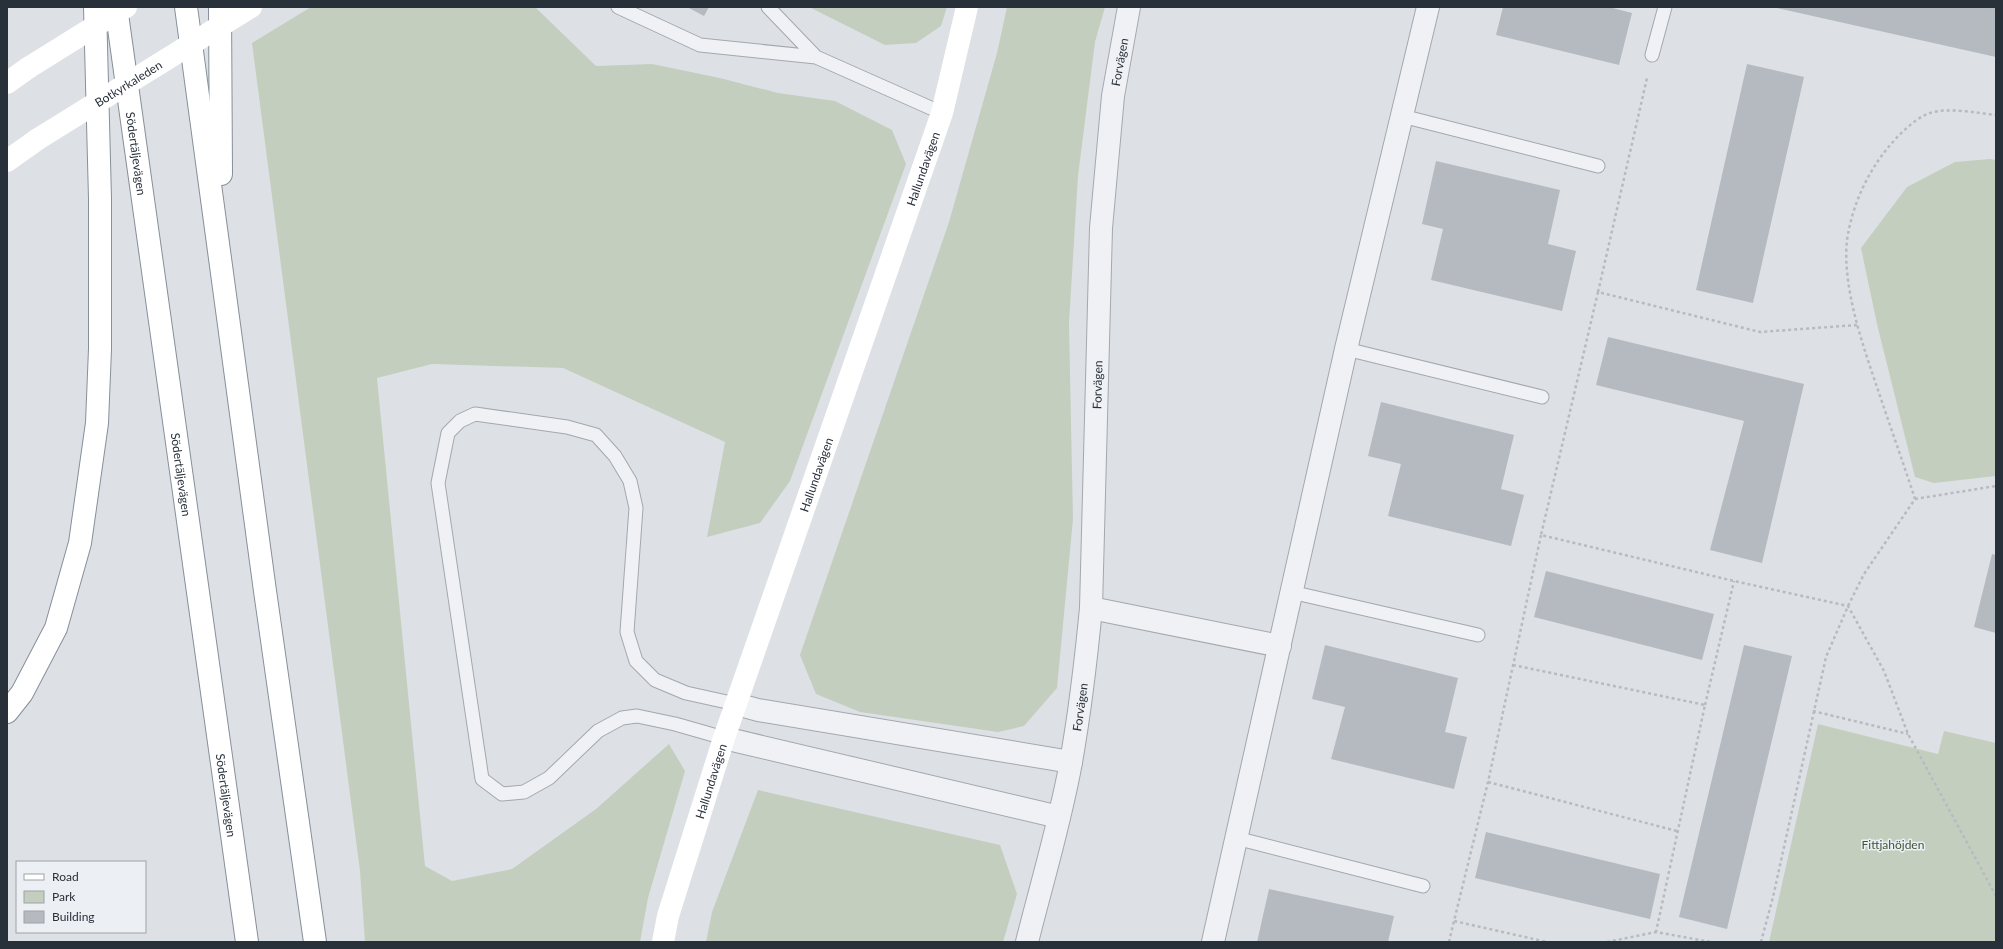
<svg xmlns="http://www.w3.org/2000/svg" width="2003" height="949" viewBox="0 0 2003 949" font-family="Lato,sans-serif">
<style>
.green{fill:#c4cebf}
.building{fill:#b5bac1}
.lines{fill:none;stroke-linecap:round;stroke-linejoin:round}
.service-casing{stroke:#a3a8ae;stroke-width:15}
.minor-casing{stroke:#a3a8ae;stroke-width:24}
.tertiary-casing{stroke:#a3a8ae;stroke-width:24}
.motorway-casing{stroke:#868f9a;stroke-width:24}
.path{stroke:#b7bbc0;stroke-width:2.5;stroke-dasharray:3 3;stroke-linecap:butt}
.service{stroke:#eff1f4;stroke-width:13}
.minor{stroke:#eff1f4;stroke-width:22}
.tertiary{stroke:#eff1f4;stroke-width:22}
.secondary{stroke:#fff;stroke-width:22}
.motorway{stroke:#fff;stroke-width:22}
.secondary-bridge{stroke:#fff;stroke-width:22}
.labels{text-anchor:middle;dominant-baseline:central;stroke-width:3;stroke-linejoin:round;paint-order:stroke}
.street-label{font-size:12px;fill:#28303a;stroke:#eceff3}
.park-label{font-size:12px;fill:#3e5536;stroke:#eceff3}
</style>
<rect width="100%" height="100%" fill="#dde1e5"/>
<!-- green -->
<path class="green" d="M 311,7 L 535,7 L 596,66 L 652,64 L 720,78 L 778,93 L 835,101 L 892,130 L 906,164 L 790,481 L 760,523 L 707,537 L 725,442 L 563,368 L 432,364 L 377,378 L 425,866 L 452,881 L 512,869 L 596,809 L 669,744 L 685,771 L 648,898 L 640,942 L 365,942 L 360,871 L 252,43 Z
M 809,7 L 947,7 L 941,26 L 916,43 L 885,45 Z
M 1007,7 L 1105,7 L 1095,42 L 1078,176 L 1069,323 L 1073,519 L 1057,688 L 1024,726 L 998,732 L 860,712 L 816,694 L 800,655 L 949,222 L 997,53 Z
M 1990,159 L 1996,160 L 1996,476 L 1934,483 L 1915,477 L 1877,324 L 1861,248 L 1907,187 L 1955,162 Z
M 1818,724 L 1938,754 L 1944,731 L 1996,743 L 1996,942 L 1769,942 Z
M 758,790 L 1000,845 L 1017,894 L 1003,942 L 706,942 L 712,912 Z"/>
<!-- building -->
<path class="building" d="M 687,7 L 709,7 L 704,16 Z
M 1503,7 L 1609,7 L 1632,13 L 1619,65 L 1496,35 Z
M 1996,7 L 1996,57 L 1777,8 L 1777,7 Z
M 1747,64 L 1804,77 L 1753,303 L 1696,290 Z
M 1436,161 L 1560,190 L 1548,244 L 1576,251 L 1562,311 L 1431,280 L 1443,229 L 1422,224 Z
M 1608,337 L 1804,384 L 1762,563 L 1710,550 L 1744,421 L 1596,385 Z
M 1381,402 L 1514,435 L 1501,489 L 1524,495 L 1511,546 L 1388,516 L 1401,464 L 1368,456 Z
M 1992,554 L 1996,555 L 1996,633 L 1974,627 Z
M 1546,571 L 1714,614 L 1702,660 L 1534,617 Z
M 1325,645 L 1458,678 L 1445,732 L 1467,737 L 1454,789 L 1331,759 L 1345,707 L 1312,699 Z
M 1744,645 L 1792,656 L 1727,929 L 1679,917 Z
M 1486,832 L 1660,874 L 1650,919 L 1475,878 Z
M 1269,889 L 1394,916 L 1388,942 L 1257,942 Z"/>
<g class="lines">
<!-- service casing -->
<g class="service-casing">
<path id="service" d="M 618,7 L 700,45 L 816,57 L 942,113
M 768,7 L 816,57
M 1652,55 L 1665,7
M 1402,116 L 1598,166
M 1346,349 L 1542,397
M 1291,592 L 1478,635
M 724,738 L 675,724 L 637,716 L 622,718 L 598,731 L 549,778 L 524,792 L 502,794 L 482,779 L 438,483 L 448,433 L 460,421 L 475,414 L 567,427 L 596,435 L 615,456 L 630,481 L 636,508 L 627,632 L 636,661 L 655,680 L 686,693 L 736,704
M 1236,838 L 1423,886"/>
</g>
<!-- minor casing -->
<g class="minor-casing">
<path id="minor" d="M 1091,608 L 1280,646
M 1213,942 L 1346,349 L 1428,7"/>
</g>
<!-- tertiary casing -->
<g class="tertiary-casing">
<g id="tertiary">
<path d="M 736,704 L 758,710 L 1071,762"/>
<path d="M 724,738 L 1059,817"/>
<path id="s1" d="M 1027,942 C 1042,882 1060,823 1071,762 C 1080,711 1086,660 1091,608 L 1101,228 L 1113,96 L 1129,7"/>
</g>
</g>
<!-- motorway casing -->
<g class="motorway-casing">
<g id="motorway">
<path id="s3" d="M 116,7 L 247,942"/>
<path d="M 186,7 L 265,591 L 315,942"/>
<path d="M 220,7 L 221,174"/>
<path d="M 7,712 L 22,693 L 56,628 L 80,543 L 97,423 L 100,349 L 100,199 L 95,7"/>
</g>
</g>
<!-- path -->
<path class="path" d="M 1598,292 L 1647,78
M 1857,325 L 1760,332 L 1598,292 L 1541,535 L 1734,581 L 1848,606 L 1884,671 L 1908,734 L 1996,896
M 1915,499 L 1996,486
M 1541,535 L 1488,782 L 1454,921 L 1547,942
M 1513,665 L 1705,705 L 1656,932
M 1705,705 L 1734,581
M 1813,711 L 1908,734
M 1488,782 L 1677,831
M 1449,942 L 1454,921
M 1607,942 L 1656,932 L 1711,942
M 1761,942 L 1773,897 L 1826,657 L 1848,606 L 1864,574 L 1915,499 C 1903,462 1890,426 1878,390 C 1863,346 1842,287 1847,240 C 1851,213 1861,187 1876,164 C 1886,148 1911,119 1930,113 C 1949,107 1976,113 1996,115"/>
<!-- service -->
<use href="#service" class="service"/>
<!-- minor -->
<use href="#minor" class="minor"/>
<!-- tertiary -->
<use href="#tertiary" class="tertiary"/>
<!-- secondary -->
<g class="secondary">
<path d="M 7,83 L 28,68"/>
<path d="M 7,161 L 38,139"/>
<path id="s2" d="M 663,942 L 668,916 L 724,738 L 942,113 L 967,7"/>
</g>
<!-- motorway -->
<use href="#motorway" class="motorway"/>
<!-- secondary-bridge -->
<g class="secondary-bridge">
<path d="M 28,68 L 126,7"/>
<path id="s4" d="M 38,139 L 251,7"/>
</g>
</g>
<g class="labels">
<!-- street labels -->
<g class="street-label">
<text stroke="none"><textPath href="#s1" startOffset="888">Forvägen</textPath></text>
<text stroke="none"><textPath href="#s4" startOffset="106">Botkyrkaleden</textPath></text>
<text stroke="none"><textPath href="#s3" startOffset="148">Södertäljevägen</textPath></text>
<text stroke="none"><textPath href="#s2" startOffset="816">Hallundavägen</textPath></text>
<text stroke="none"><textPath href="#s1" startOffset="564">Forvägen</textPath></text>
<text stroke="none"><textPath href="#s3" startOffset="472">Södertäljevägen</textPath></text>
<text stroke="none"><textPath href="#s2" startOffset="492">Hallundavägen</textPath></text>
<text stroke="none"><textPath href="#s1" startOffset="241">Forvägen</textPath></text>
<text stroke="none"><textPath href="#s2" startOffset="168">Hallundavägen</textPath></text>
<text stroke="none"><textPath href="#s3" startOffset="796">Södertäljevägen</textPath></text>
</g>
<!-- park labels -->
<g class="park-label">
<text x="1893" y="844">Fittjahöjden</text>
</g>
</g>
<!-- border -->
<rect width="2003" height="949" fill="none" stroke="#28303a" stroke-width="16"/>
<!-- legend -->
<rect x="16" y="861" width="130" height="72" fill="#eceff3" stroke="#9ea3a9"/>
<rect x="24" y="874" width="20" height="6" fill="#ffffff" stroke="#9ea3a9"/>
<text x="52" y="881" font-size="12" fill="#28303a">Road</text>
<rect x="24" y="891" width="20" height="12" fill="#c4cebf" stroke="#9ea3a9"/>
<text x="52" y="901" font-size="12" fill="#28303a">Park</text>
<rect x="24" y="911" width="20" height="12" fill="#b5bac1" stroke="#9ea3a9"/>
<text x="52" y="921" font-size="12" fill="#28303a">Building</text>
</svg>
